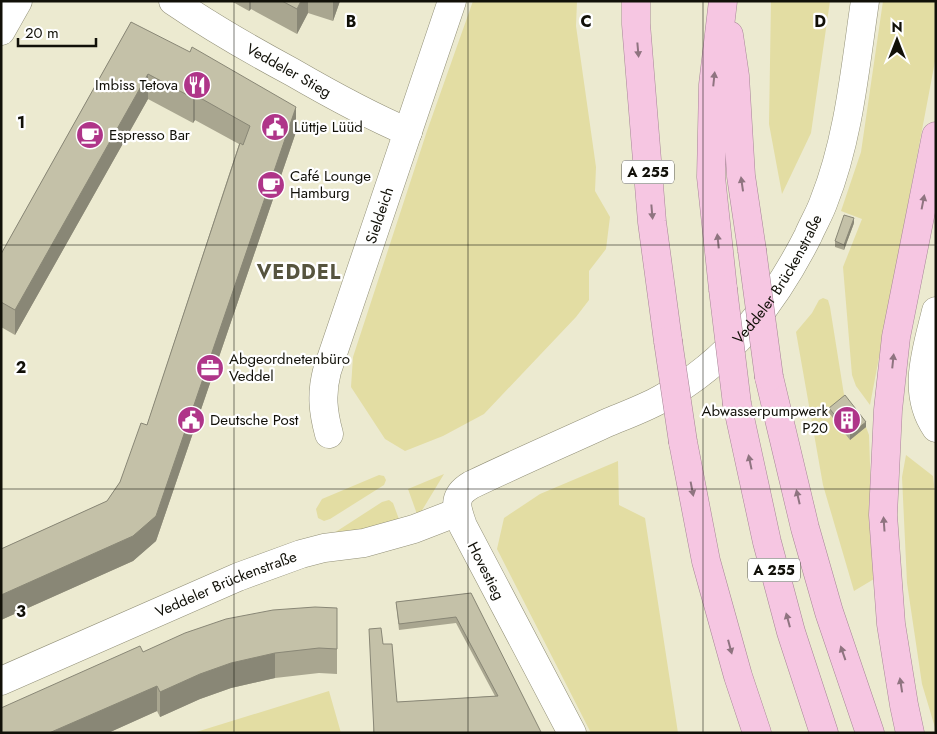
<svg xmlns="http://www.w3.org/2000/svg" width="937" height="734" viewBox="0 0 937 734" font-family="Jost,sans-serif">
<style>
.green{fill:#e3dda3}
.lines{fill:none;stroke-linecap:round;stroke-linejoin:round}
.minor-casing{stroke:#929078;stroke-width:29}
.highway-casing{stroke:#a68696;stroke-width:29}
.minor{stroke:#fff;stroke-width:28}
.highway{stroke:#f6c6e2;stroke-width:28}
.highway-bridge-casing{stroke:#a68696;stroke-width:29;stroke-linecap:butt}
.highway-bridge{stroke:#f6c6e2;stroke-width:28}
.wall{fill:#a9a690}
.shaded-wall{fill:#898776}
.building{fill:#c4c1a8;stroke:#898776}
.oneway{fill:#8f7480}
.grid{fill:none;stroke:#111008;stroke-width:1;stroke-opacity:0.55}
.labels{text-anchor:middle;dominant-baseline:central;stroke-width:4.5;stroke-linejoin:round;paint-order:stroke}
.shield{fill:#fff;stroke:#585852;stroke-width:1}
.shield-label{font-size:14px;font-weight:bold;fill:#111008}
.street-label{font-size:15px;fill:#111008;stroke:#fff}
.poi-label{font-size:15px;fill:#111008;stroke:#fff;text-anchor:start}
.district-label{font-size:20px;font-weight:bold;letter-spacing:1px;fill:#56543e;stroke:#fff}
.grid-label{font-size:16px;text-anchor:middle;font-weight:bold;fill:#111008;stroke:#fff;stroke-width:4.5;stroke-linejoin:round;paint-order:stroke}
</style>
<rect width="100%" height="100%" fill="#ecead0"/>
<!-- green -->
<path class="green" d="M 473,1 L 577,1 L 576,26 L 596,167 L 595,191 L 610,217 L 606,249 L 589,271 L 589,300 L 576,317 L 484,414 L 443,436 L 405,451 L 385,439 L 351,387 L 353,357 L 427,131 Z
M 771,1 L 830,1 L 811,133 L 782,194 L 769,124 Z
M 883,1 L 936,1 L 936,56 L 870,405 L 856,386 L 852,375 L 843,267 L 862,219 L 841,211 L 861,152 Z
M 823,298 L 828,300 L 830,307 L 845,401 L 866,427 L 869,435 L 874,579 L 854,591 L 823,485 L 796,332 L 812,313 L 819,300 Z
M 906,455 L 933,476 L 936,502 L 936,731 L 922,684 L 907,583 L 902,477 Z
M 618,461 L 619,505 L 645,518 L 678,733 L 591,733 L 497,549 L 504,518 L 540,494 Z
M 444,474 L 421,512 L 417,514 L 408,489 Z
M 379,475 L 384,476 L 386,480 L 384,485 L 330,519 L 324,521 L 318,518 L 316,509 L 322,499 Z
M 389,500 L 393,503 L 400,522 L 357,533 L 331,535 L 382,502 Z
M 329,691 L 341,733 L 193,733 Z"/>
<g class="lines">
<!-- minor casing -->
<g class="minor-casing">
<g id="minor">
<path id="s1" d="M 173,1 C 211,27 251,50 292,72 C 330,94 368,115 408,132"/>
<path d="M 1,31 L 18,1"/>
<path d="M 936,311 C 927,349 911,392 936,428"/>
<path id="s2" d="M 329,434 C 323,412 321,394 327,371 L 452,1"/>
<path id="s3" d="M 1,681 L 238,577 L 301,554 L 324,548 L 364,543 L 414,529 L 458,512"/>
<path id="s4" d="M 572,733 L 463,526 C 457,508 451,497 471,485 C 517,463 563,443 609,422 C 626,415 645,408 661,399 C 729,362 774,303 808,236 C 813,224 820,213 824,201 C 849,138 855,68 865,1"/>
</g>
</g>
<!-- highway casing -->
<g class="highway-casing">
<path id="highway" d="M 636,1 L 636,24 L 652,222 L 668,341
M 723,1 L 713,85 L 711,177 L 723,289
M 729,35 L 735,76 L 741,176 L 752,250
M 769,377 L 805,528 L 829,612 L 870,733
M 737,404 L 767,542 L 791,632 L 824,733
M 683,442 L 706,561 L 738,676 L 757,733
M 910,733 L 904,705 L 891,624 L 883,515 L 888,410 L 896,337 L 936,136"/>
</g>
<!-- minor -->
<use href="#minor" class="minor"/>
<!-- highway -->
<use href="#highway" class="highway"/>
<!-- highway-bridge casing -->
<g class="highway-bridge-casing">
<path id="highway-bridge" d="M 752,250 L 769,377
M 723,289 L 737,404
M 668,341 L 683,442"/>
</g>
<!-- highway-bridge -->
<use href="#highway-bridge" class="highway-bridge"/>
</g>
<!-- wall -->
<path class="wall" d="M 231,1 L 340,1 L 333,21 L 308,13 L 297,34 L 251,9 L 249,11 Z
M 131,22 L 296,132 L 156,541 L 133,561 L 1,620 L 1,549 L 107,501 L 120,482 L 147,425 L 239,144 L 195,120 L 193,123 L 148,99 L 15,335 L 1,327 L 1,254 Z
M 854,223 L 844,250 L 835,247 L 835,241 Z
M 829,408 L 866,427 L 850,440 L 829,413 Z
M 471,593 L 541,733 L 373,733 L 383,644 L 397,702 L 495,696 L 456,623 L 399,630 L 396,602 Z
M 337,608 L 337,674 L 319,673 L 275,678 L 231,688 L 200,699 L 160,717 L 157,711 L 108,733 L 1,733 L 143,652 Z"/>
<!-- shaded-wall -->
<path class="shaded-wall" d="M 249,1 L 251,1 L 251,9 L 249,11 Z
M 301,1 L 308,1 L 308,13 L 297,34 L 297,9 Z
M 333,1 L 340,1 L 333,21 Z
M 148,74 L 148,99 L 15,335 L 15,310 Z
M 195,95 L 195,120 L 193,123 L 193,98 Z
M 296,107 L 296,132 L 156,541 L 133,561 L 1,620 L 1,595 L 133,536 Z
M 854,218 L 854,223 L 844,250 L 844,245 Z
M 866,422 L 866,427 L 850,440 L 850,434 Z
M 275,653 L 275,678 L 231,688 L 200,699 L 160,717 L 160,692 L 200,674 L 231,663 Z
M 157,686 L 157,711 L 108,733 L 49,733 Z"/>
<!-- building -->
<path class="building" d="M 282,1 L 301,1 L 297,9 Z
M 131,22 L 190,52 L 192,47 L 296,107 L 156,516 L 133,536 L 1,595 L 1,549 L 107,501 L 120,482 L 141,423 L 147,425 L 240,143 L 243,145 L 250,126 L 195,95 L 193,98 L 148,74 L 15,310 L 1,302 L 1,254 Z
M 844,215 L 854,218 L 844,245 L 835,241 Z
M 845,395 L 866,422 L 850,434 L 829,408 Z
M 471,593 L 541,732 L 374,733 L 369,629 L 381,628 L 383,644 L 392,644 L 397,702 L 498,696 L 456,617 L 399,624 L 396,602 Z
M 315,607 L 337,608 L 337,649 L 319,648 L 275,653 L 231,663 L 200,674 L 160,692 L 157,686 L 49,733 L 1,733 L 1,708 L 140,646 L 143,652 L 185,633 L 226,619 L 273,610 Z"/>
<!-- one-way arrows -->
<defs><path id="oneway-solid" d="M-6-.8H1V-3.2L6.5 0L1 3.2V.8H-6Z" transform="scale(1.25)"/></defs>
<g class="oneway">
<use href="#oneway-solid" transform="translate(638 50) rotate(85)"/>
<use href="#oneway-solid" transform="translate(714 79) rotate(-84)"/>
<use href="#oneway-solid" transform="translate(742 184) rotate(-98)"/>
<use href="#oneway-solid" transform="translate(923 202) rotate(-79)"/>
<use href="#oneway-solid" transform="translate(652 212) rotate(85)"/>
<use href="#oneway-solid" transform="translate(718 241) rotate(-96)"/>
<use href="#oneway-solid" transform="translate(893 361) rotate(-84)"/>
<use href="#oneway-solid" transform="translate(750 462) rotate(-102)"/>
<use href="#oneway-solid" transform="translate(692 489) rotate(79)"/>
<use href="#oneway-solid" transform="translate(798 497) rotate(-103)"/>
<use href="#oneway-solid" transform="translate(884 524) rotate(-94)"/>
<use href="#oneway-solid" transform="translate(788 620) rotate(-105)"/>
<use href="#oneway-solid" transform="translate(730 647) rotate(75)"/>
<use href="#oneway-solid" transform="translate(843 653) rotate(-109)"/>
<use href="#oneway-solid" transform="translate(901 685) rotate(-99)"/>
</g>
<!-- grid -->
<path class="grid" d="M 234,1 L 234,733M 468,1 L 468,733M 703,1 L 703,733M 1,245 L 936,245M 1,489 L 936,489"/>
<!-- icons -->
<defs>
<g id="restaurant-disc" transform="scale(1.4375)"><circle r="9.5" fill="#af3589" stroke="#fff"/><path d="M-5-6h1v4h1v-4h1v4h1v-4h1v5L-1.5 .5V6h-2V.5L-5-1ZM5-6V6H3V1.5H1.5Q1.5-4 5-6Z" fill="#fff"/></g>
<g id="civic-disc" transform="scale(1.4375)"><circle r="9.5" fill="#af3589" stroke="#fff"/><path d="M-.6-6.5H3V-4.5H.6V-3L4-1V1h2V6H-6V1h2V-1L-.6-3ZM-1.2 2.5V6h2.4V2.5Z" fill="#fff"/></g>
<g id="cafe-disc" transform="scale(1.4375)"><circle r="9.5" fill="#af3589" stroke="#fff"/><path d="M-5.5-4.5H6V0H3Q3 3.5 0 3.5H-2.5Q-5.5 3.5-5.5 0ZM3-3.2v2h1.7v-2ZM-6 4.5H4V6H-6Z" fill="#fff"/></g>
<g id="office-disc" transform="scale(1.4375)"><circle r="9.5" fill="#af3589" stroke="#fff"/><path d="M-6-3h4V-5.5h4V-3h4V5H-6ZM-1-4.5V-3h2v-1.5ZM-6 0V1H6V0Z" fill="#fff"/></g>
<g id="building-disc" transform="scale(1.4375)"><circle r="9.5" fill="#af3589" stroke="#fff"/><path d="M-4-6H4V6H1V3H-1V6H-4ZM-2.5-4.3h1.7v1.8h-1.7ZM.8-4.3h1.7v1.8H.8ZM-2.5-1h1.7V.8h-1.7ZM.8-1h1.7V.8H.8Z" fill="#fff"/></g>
</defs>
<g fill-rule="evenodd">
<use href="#restaurant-disc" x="197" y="85"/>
<use href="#civic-disc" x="275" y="127"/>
<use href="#cafe-disc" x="90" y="135"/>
<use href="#cafe-disc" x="271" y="185"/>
<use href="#office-disc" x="210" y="368"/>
<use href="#civic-disc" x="191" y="420"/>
<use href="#building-disc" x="847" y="420"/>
</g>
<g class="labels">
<!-- shield labels -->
<g class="shield">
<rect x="622" y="160.5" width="52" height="23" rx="4"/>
<rect x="748" y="558.5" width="52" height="23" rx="4"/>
</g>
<g class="shield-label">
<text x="648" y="172">A 255</text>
<text x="774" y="570">A 255</text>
</g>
<!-- street labels -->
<g class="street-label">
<text stroke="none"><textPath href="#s1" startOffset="135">Veddeler Stieg</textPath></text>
<text stroke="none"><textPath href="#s2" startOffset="228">Sieldeich</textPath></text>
<text stroke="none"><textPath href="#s4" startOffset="660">Veddeler Brückenstraße</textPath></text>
<text transform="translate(486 571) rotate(63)">Hovestieg</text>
<text stroke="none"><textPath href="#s3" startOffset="245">Veddeler Brückenstraße</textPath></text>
</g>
<!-- poi labels -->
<g class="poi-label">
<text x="178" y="85" text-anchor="end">Imbiss Tetova</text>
<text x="294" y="127">Lüttje Lüüd</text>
<text x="109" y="135">Espresso Bar</text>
<text x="290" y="176">Café Lounge<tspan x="290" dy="17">Hamburg</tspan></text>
<text x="229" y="359">Abgeordnetenbüro<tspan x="229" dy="17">Veddel</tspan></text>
<text x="828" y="411" text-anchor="end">Abwasserpumpwerk<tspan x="828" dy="17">P20</tspan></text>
<text x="210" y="420">Deutsche Post</text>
</g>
<!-- district labels -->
<g class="district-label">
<text x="299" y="272">VEDDEL</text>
</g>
</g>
<g class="grid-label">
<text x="351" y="27">B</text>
<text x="586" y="27">C</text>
<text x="820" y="27">D</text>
<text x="21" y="128">1</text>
<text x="21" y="373">2</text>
<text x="21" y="617">3</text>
</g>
<!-- border -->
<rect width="937" height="734" fill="none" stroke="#111008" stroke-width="5"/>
<!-- north arrow -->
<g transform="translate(897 40)" stroke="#ffffff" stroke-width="4" paint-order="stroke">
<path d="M0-4L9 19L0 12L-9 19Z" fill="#111008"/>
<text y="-8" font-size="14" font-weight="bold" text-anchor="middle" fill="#111008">N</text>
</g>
<!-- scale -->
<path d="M18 38v8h78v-8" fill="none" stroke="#111008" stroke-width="2.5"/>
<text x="25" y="38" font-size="15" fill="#111008" stroke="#ffffff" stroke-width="4" paint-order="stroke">20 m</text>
</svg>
